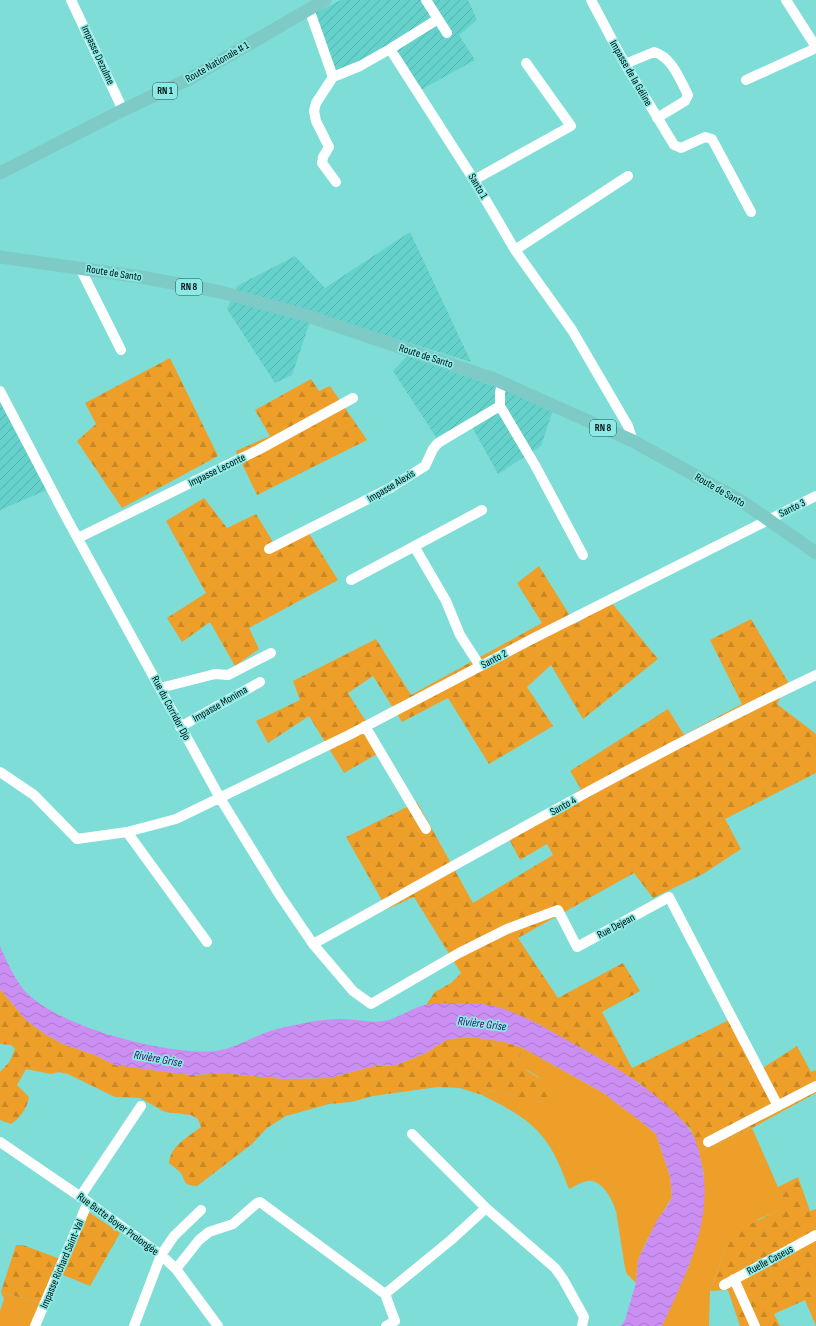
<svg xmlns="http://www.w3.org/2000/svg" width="816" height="1326" viewBox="0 0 816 1326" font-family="'Sofia Sans Condensed',sans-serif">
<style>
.industrial{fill:url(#industrial-furrows)}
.grass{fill:#ed9f2a}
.forest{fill:url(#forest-firs)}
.water{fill:url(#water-waves)}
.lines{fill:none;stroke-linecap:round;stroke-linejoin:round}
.minor{stroke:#fff;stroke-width:10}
.major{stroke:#7dcac7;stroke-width:13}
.labels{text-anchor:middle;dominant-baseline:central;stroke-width:3.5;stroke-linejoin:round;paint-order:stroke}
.shield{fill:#8beae5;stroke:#2a514e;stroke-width:1}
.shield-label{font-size:10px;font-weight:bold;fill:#000f0e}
.street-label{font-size:11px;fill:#000f0e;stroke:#8beae5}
.water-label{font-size:12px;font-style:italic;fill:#490967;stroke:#8beae5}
</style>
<defs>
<pattern id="industrial-furrows" width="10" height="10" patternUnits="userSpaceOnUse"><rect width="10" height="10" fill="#65d1cb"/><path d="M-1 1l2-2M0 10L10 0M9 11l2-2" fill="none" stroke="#56b2ad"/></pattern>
<pattern id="forest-firs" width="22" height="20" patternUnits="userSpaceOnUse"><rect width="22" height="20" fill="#ed9f2a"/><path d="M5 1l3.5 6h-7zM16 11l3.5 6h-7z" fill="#c98824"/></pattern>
<pattern id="water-waves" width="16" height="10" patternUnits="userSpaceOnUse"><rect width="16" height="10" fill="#cb8ef3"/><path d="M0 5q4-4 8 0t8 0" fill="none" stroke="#ad79cf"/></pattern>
</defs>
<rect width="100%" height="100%" fill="#7eddd7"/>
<!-- industrial -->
<path class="industrial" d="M 341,0 L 468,0 L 477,20 L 459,35 L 475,60 L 419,91 L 391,48 L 333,76 L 315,13 Z
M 410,232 L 471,362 L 313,313 L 292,375 L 275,383 L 227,309 L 237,286 L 295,256 L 325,288 Z
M 407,356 L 505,390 L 553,410 L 541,446 L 498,474 L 472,427 L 438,440 L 393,371 Z
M 0,396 L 49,489 L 0,510 Z"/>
<!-- grass -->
<path class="grass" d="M 523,1048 L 602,1092 L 639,1120 L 656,1134 L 670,1176 L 672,1197 L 647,1240 L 638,1260 L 636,1283 L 627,1274 L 625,1268 L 616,1211 C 612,1199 602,1179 587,1181 C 581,1182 575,1186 569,1189 C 549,1133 534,1121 482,1095 C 496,1084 505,1096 519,1099 C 527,1101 536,1102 544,1101 L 539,1077 L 521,1067 L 518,1061 Z
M 752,1128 L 778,1187 L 780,1210 L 759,1219 L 726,1248 L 710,1291 L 709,1326 L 662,1326 L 690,1263 L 704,1175 L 699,1152 Z
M 1,1292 L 40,1303 L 40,1326 L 0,1326 L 0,1311 L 4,1299 Z"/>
<!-- forest -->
<path class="forest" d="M 170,358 L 218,456 L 122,508 L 77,441 L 96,424 L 85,403 Z
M 311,379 L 319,391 L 330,386 L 367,440 L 257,495 L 236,451 L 270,436 L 255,410 Z
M 204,498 L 227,528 L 256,514 L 273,542 L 305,527 L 338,580 L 249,628 L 259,649 L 235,666 L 210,622 L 182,642 L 167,618 L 206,593 L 166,521 Z
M 539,566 L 575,624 L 611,602 L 658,659 L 583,719 L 551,665 L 527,687 L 553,726 L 489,764 L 448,698 L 402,722 L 373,676 L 348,693 L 384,750 L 344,773 L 309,716 L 268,743 L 256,721 L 300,700 L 293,681 L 376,639 L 411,695 L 542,623 L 517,583 Z
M 751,619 L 788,682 L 777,704 L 816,734 L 816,773 L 725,819 L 741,849 L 703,874 L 653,898 L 634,873 L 518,938 L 558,998 L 623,963 L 640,991 L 602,1012 L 632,1068 L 729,1020 L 758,1071 L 797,1046 L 811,1072 L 816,1070 L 816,1093 L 752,1128 L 699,1152 L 691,1130 L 675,1113 L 639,1083 L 524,1017 L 483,1004 L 426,1005 L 435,992 L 451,983 L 461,973 L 414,897 L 387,909 L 346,837 L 417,802 L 473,903 L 553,855 L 547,844 L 520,860 L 505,831 L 552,809 L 581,789 L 570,771 L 668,709 L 684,735 L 742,704 L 710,640 Z
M 0,989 L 26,1020 L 45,1034 L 63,1044 L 95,1055 L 105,1060 L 159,1071 L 192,1075 L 225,1073 L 283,1079 L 329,1078 L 374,1066 L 396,1065 L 424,1054 L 448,1039 L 472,1037 L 505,1042 L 523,1048 L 518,1061 C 526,1077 550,1076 554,1095 L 552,1098 C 541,1103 528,1103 517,1099 C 503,1094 495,1085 482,1095 L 460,1088 L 437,1087 L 373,1096 L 351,1102 L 329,1104 L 286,1116 L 267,1128 L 252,1144 L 197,1186 C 181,1185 187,1181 180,1172 C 177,1169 172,1166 169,1163 C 171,1145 187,1138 201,1127 L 198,1119 L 191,1115 L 165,1112 L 140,1098 L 115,1097 L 68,1074 L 59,1072 L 51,1074 L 26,1069 L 17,1085 L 29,1097 C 27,1108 21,1117 11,1124 L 0,1120 L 0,1072 L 10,1061 L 15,1049 L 11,1045 L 0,1044 Z
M 798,1177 L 810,1211 L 816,1209 L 816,1326 L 805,1300 L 774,1314 L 780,1326 L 740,1326 L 728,1290 L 710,1291 L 726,1248 L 739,1230 L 779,1210 L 778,1187 Z
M 87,1211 L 120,1233 L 90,1286 L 53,1271 L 40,1303 L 1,1292 L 16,1245 L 23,1245 L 60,1259 Z"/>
<!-- water -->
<path class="water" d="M 0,946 C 5,958 15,979 23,989 C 55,1027 169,1056 216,1051 C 238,1048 256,1034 277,1029 C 298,1024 323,1018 345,1019 C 358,1020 371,1023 384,1021 C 398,1019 411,1008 425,1005 C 442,1002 462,1003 480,1004 C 510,1005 556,1034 583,1049 C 617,1067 667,1099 689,1129 C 696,1137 699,1151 701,1161 C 715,1219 686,1274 662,1326 L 621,1326 L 625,1320 L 636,1283 L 638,1260 L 657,1220 L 667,1207 L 672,1197 L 670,1176 L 656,1134 L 639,1120 L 602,1092 L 523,1048 L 505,1042 L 472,1037 L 448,1039 L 424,1054 L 396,1065 L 374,1066 L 329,1078 L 283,1079 L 225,1073 L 192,1075 L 159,1071 L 115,1065 L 95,1055 L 63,1044 L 45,1034 L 26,1020 L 0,989 Z"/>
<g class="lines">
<!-- minor -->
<path class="minor" d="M 71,0 L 123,110
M 426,0 L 447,33
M 591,0 L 625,64 L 674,145 L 681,148 L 705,137 L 712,139 L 751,212
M 786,0 L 816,47
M 309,9 L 333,77 L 360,66 L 390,49 L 474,180 L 515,250 L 572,330 L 628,426 L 633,441
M 390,49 L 438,19
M 625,64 L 654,52 C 672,57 680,80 688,95 L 685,101 L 657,118
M 333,77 L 316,103 L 314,111 L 316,121 L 329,147 L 323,157 L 322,163 L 336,182
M 746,80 L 816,48
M 474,180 L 571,126 L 526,63
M 515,250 L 628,176
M 80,268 L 121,350
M 0,391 L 66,517 L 220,798 L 279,894 L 313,944 L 353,991 L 371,1004 L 459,953 L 507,929 L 558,910 L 577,947 L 669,897 L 778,1106
M 500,406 L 536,467 L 583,555
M 78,538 L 258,450 L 353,398
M 414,546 L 446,601 L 460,635 L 480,666
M 269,549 L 390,488 L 425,466 L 433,449 L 438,443 L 500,406 L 500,393 L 502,382
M 351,580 L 482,510
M 160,688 L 215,674 L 228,675 L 271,653
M 365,726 L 426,829
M 180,727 L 260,682
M 0,772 L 34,795 L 77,839 L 127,832 L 176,819 L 349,735 L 534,638 L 816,496
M 127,832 L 207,942
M 313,944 C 479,852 644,757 816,675
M 412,1134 L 486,1208 L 555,1268 L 563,1279 L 584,1317 L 582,1326
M 0,1142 L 88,1202 L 161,1255 L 176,1269 L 218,1326
M 708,1142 L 816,1086
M 80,1197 L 141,1106
M 176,1269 L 199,1240 L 209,1232 L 233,1224 L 257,1203 L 260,1202 L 385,1294 L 395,1321 L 386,1326
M 734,1279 L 755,1326
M 724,1285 L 816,1235
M 385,1294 L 451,1240 L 486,1208
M 35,1326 L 88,1202
M 134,1326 L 161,1255 L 174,1236 L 201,1210"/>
<!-- major -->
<path class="major" d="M 0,173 L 123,110 L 189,79 L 325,0
M 0,257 L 141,277 L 221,292 L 305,315 L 494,379 L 633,441 L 743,502 L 816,553"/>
</g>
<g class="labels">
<!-- shield labels -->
<g class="shield">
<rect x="153" y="83" width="24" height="16" rx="3"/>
<rect x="176" y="279" width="26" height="16" rx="3"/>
<rect x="590" y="420" width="26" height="16" rx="3"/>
</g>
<g class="shield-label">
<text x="165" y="91">RN 1</text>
<text x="189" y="287">RN 8</text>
<text x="603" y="428">RN 8</text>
</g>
<!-- street labels -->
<g class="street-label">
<text transform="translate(98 55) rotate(65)">Impasse Dezulme</text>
<text transform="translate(217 62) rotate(-30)">Route Nationale # 1</text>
<text transform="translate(631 73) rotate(60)">Impasse de la Géline</text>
<text transform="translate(478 186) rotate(59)">Santo 1</text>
<text transform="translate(114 273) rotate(9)">Route de Santo</text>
<text transform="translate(426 356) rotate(18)">Route de Santo</text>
<text transform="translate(217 470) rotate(-26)">Impasse Leconte</text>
<text transform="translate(391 486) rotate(-31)">Impasse Alexis</text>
<text transform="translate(720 490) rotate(30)">Route de Santo</text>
<text transform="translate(792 508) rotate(-26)">Santo 3</text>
<text transform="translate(494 659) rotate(-28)">Santo 2</text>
<text transform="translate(220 704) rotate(-30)">Impasse Monima</text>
<text transform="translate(171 708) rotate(62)">Rue du Corridor Djo</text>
<text transform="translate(563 806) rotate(-29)">Santo 4</text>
<text transform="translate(616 926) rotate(-28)">Rue Dejean</text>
<text transform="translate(118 1224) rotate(36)">Rue Butte Boyer Prolongée</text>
<text transform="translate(770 1260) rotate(-28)">Ruelle Caseus</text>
<text transform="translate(62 1264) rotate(-67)">Impasse Richard Saint-Val</text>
</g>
<!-- water labels -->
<g class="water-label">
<text transform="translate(482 1024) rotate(7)">Rivière Grise</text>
<text transform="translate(158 1059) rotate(10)">Rivière Grise</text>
</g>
</g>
</svg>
